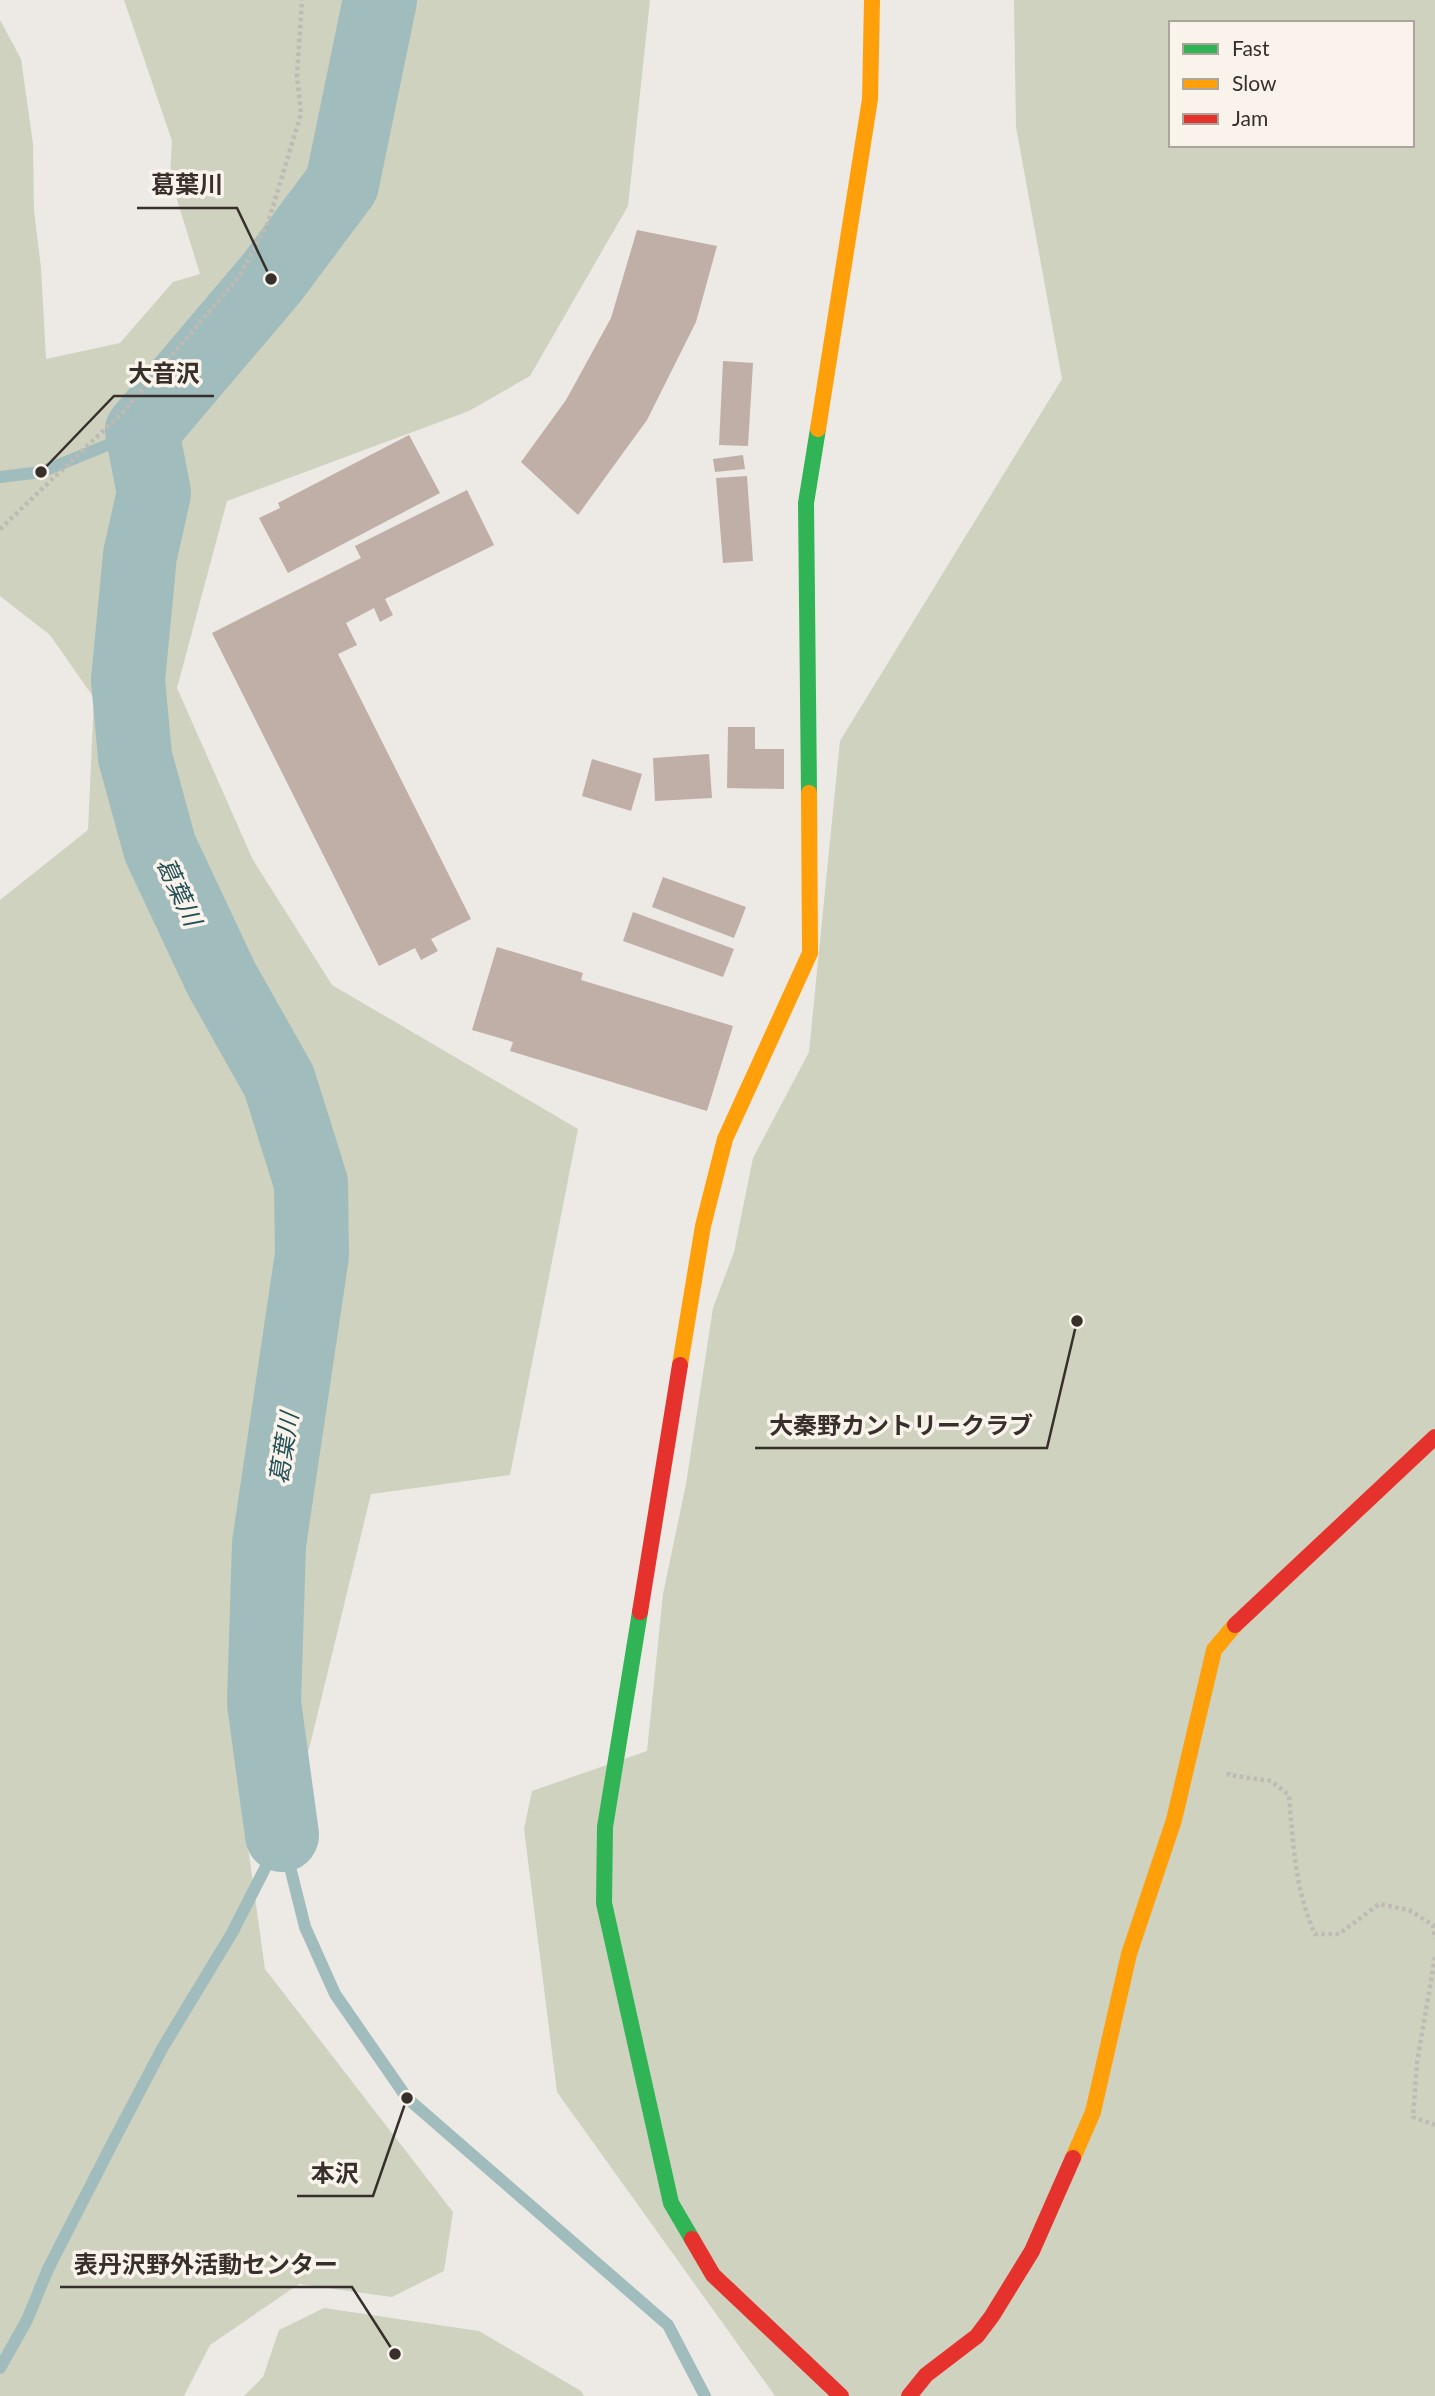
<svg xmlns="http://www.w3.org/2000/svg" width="1435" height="2396" viewBox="0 0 1435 2396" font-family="Lato,'Noto Sans JP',sans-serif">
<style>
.green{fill:#ced2bf;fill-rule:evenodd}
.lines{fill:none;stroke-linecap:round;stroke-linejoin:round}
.stream{stroke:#a1bcbc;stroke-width:12}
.river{stroke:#a1bcbc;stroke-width:74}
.building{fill:#bfafa7}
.path{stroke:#bfbab5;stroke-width:4.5;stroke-dasharray:3.5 3.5;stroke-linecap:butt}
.fast{stroke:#30b455;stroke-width:16}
.slow{stroke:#ff9f0a;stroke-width:16}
.jam{stroke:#e5322d;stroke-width:16}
.labels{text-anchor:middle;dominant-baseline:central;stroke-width:7;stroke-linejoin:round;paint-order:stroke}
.water-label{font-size:24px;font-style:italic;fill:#235055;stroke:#f9f3ec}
.leader{fill:none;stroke:#372f2a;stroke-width:2.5}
.callout-dot{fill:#372f2a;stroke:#f9f3ec;stroke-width:2.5}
.callout-label{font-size:24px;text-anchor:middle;font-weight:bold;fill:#372f2a;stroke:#f9f3ec;stroke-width:7;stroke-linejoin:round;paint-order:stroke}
</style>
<rect width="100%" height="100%" fill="#ede9e4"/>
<!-- green -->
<path class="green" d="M 124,0 L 650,0 L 628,206 L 530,376 L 469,411 L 227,501 L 177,688 L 253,860 L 332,985 L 578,1129 L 510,1475 L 371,1494 L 309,1749 L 241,1797 L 265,1969 L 453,2212 L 444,2271 L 392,2297 L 299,2284 L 210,2345 L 184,2396 L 0,2396 L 0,900 L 88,830 L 94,698 L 50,635 L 0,596 L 0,20 L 21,59 L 33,144 L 34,210 L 41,268 L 46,359 L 120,343 L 173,282 L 200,274 L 170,177 L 172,141 Z
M 1014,0 L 1435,0 L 1435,2396 L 775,2396 L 557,2092 L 524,1829 L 532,1791 L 647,1751 L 663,1594 L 686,1484 L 713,1308 L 734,1252 L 753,1158 L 809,1052 L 840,741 L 1062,379 L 1016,127 ZM 1171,23 L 1412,23 L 1412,145 L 1171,145 Z
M 324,2308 L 479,2331 L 581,2391 L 584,2396 L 244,2396 L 263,2377 L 279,2330 Z"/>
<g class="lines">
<!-- stream -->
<path class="stream" d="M 0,477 L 41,472 L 142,431
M 282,1835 L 305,1927 L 335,1994 L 407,2098 L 668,2325 L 705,2396
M 0,2368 L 27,2320 L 48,2269 L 113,2142 L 163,2047 L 232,1933 L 282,1835"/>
<!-- river -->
<path class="river" d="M 282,1835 L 264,1703 L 269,1544 L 312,1255 L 311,1183 L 279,1081 L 221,978 L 160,848 L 135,757 L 128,680 L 140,555 L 154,493 L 142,431 L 271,279 L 342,184 L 380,0"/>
</g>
<!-- building -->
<path class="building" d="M 637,230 L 717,246 L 696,322 L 647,420 L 578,515 L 521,462 L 566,400 L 611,318 Z
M 723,361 L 753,363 L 748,446 L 719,445 Z
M 409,435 L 440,493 L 288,573 L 259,518 L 280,508 L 278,503 Z
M 743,455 L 745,469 L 715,472 L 713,459 Z
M 747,476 L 753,561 L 723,563 L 716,478 Z
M 467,490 L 494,545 L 385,599 L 393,615 L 380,622 L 374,608 L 346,623 L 357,645 L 338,654 L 471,919 L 431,939 L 438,951 L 421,960 L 415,948 L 379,966 L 212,633 L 361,558 L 355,546 Z
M 728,727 L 755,727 L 755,749 L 784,749 L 784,789 L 727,788 Z
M 709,754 L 712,798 L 655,801 L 653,758 Z
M 592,759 L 642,774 L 631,811 L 582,796 Z
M 663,877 L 746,907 L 734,938 L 652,907 Z
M 633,912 L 734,949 L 723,977 L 623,941 Z
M 497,947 L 583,973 L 581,980 L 733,1026 L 707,1111 L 510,1051 L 513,1042 L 472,1030 Z"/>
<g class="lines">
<!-- path -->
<path class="path" d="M 0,529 L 124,411 L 239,277 L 268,223 L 301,114 L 297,76 L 302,0
M 1228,1772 L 1229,1775 L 1271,1781 L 1289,1795 C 1293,1843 1295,1890 1315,1934 L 1339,1934 L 1379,1904 L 1409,1910 L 1433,1925 L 1435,1939
M 1435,1957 L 1417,2063 L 1413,2117 L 1435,2125"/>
<!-- fast -->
<path class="fast" d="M 809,793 L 806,503 L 818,429
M 640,1612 L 605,1827 L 604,1903 L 671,2203 L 692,2239"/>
<!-- slow -->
<path class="slow" d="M 818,429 L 870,99 L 872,0
M 680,1365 L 703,1226 L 725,1139 L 810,953 L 809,793
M 1073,2158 L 1093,2112 L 1129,1954 L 1174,1820 L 1214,1650 L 1235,1625"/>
<!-- jam -->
<path class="jam" d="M 640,1612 L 680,1365
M 1235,1625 L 1435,1437
M 692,2239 L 713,2275 L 841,2396
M 909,2396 L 926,2375 L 977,2336 L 992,2316 L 1032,2251 L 1073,2158"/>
</g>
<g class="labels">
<!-- water labels -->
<g class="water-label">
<text transform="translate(180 891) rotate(65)">葛葉川</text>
<text transform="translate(283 1448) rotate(-81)">葛葉川</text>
</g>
</g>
<!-- callouts -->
<path class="leader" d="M271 279L237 208H137M41 472L114 396H214M1077 1321L1047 1448H755M407 2098L373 2196H297M395 2354L352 2287H60"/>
<g class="callout-dot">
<circle cx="271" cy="279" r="7"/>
<circle cx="41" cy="472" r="7"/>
<circle cx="1077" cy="1321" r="7"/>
<circle cx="407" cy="2098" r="7"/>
<circle cx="395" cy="2354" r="7"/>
</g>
<g class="callout-label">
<text x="187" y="193">葛葉川</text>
<text x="164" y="382">大音沢</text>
<text x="901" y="1434">大秦野カントリークラブ</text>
<text x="335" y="2182">本沢</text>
<text x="206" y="2273">表丹沢野外活動センター</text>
</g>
<!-- legend -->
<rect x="1169" y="21" width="245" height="126" fill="#f9f3ec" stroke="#aba59e" stroke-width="2"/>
<rect x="1183" y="44" width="35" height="10" fill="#30b455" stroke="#aba59e" stroke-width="2"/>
<text x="1232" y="56" font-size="21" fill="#372f2a">Fast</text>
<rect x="1183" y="79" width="35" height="10" fill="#ff9f0a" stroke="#aba59e" stroke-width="2"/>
<text x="1232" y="91" font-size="21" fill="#372f2a">Slow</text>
<rect x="1183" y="114" width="35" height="10" fill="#e5322d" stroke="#aba59e" stroke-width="2"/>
<text x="1232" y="126" font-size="21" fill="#372f2a">Jam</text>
</svg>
